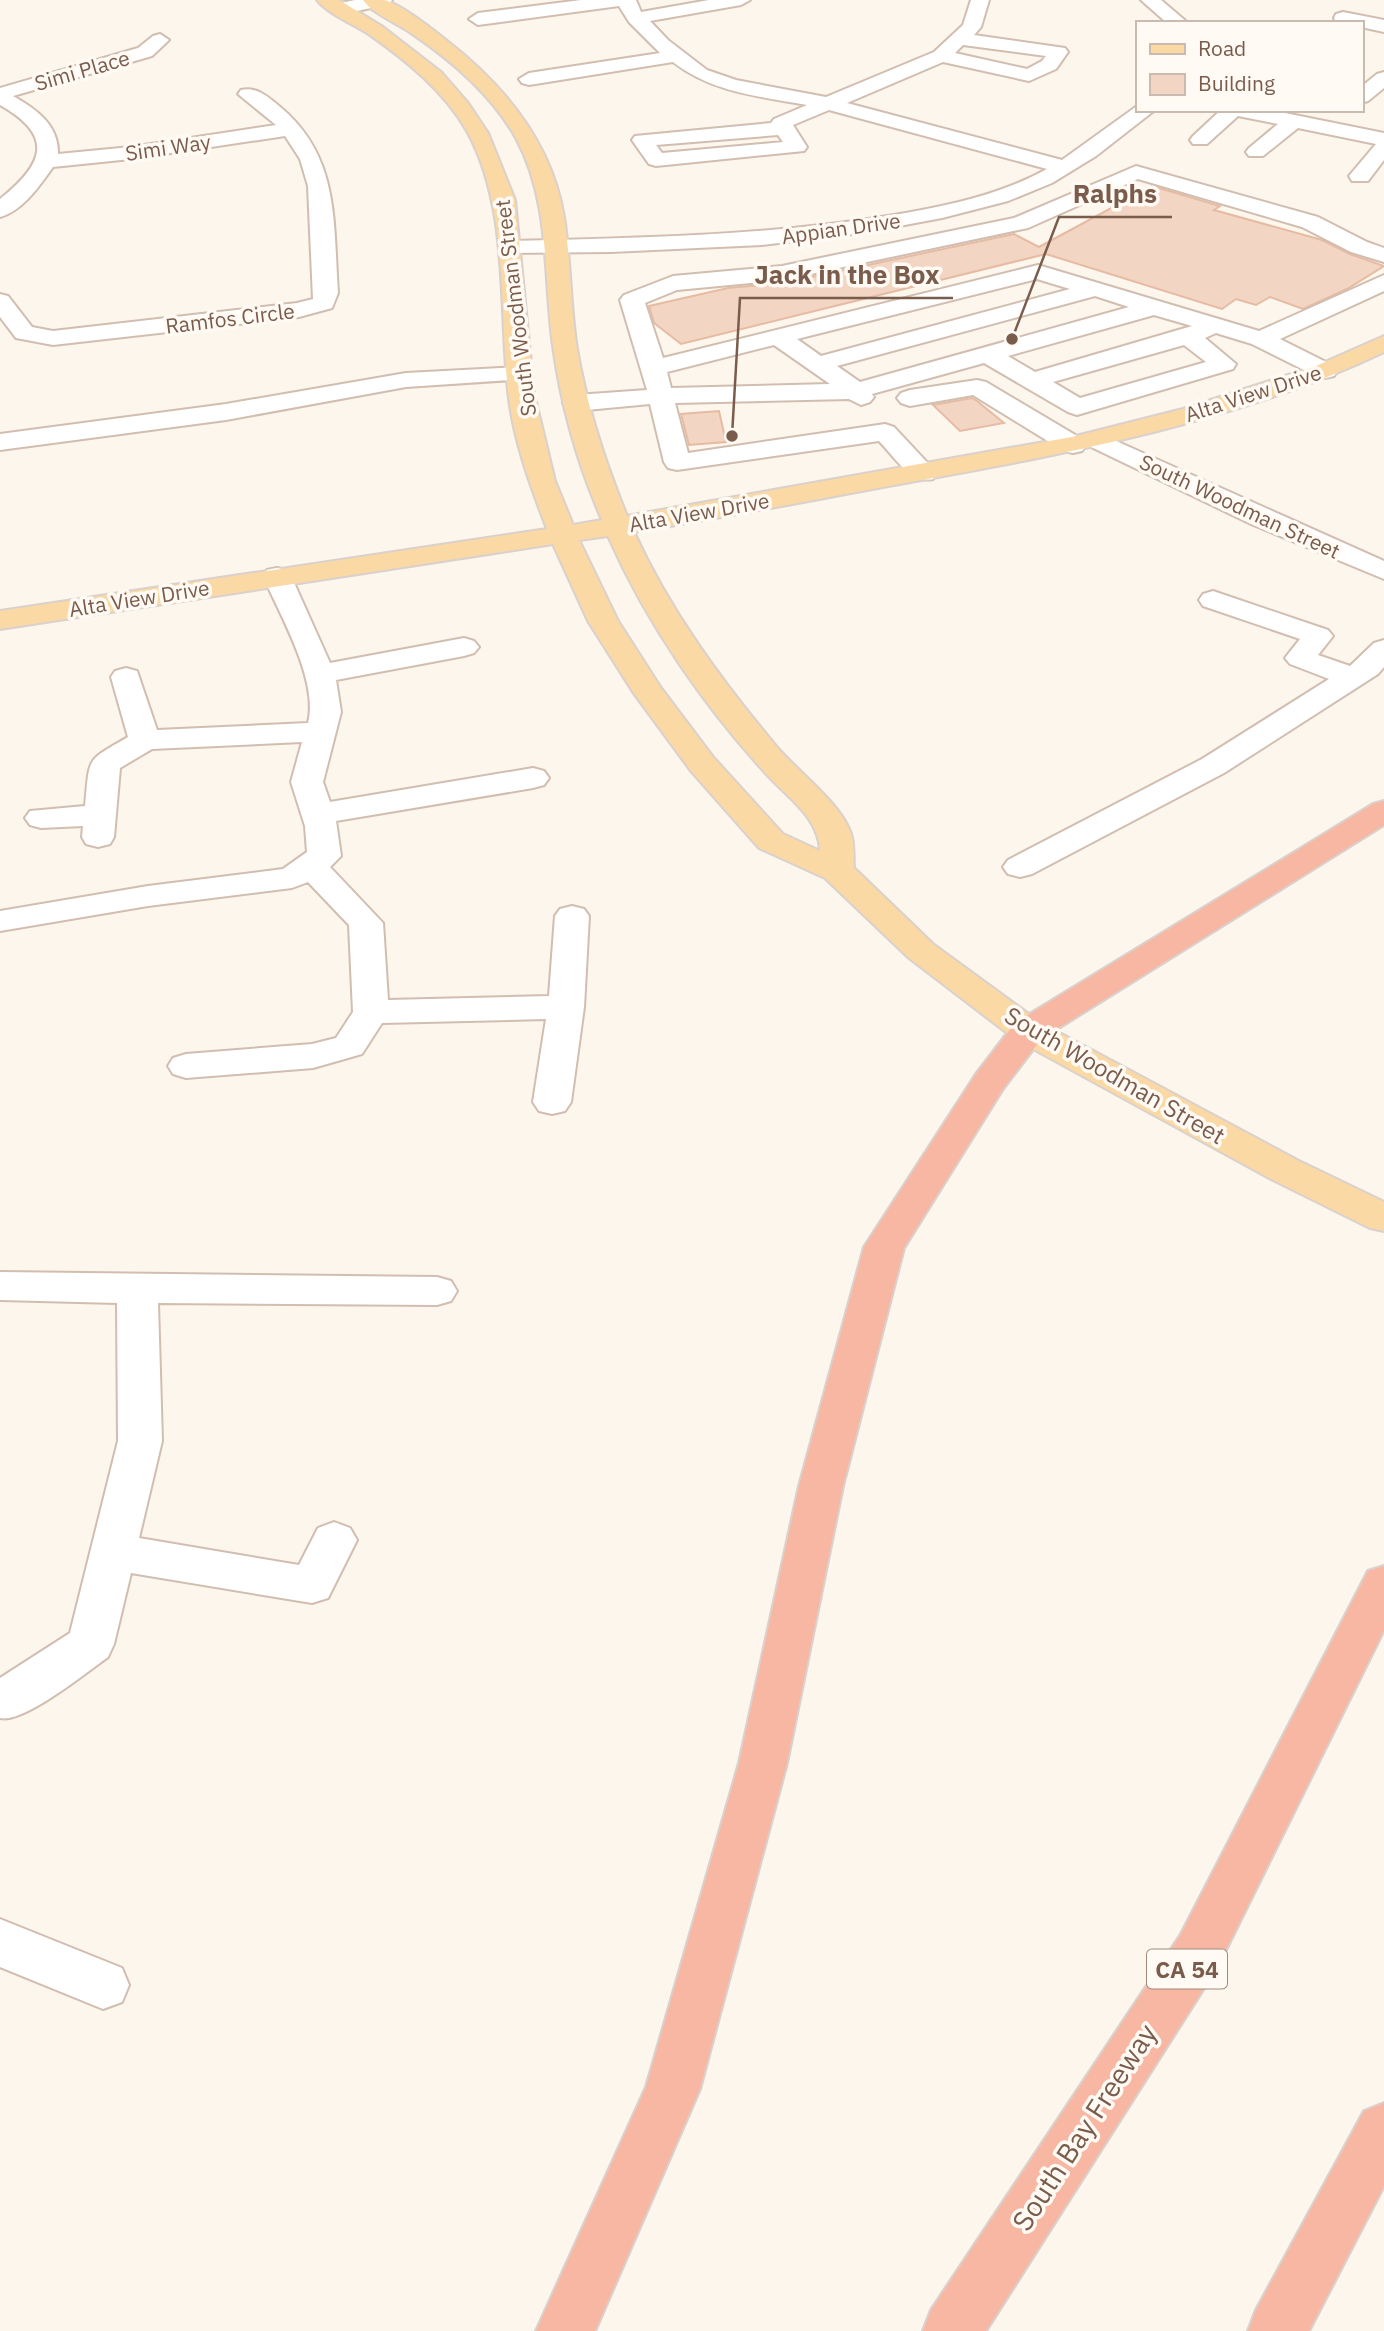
<svg xmlns="http://www.w3.org/2000/svg" width="1384" height="2331" viewBox="0 0 1384 2331" font-family="'IBM Plex Sans',sans-serif">
<style>
.building{fill:#f3d5c3;stroke:#e6bba3;stroke-width:2}
.lines{fill:none;stroke-linecap:round;stroke-linejoin:round}
.minor-casing{stroke:#d1beb0;stroke-width:4}
.major-casing{stroke:#dad1cd;stroke-width:4}
.highway-casing{stroke:#dad1cd;stroke-width:4}
.minor{fill:#fff;fill-rule:evenodd}
.major{fill:#fbd9a5;fill-rule:evenodd}
.highway{fill:#f7b7a3;fill-rule:evenodd}
.labels{text-anchor:middle;dominant-baseline:central;stroke-width:7;stroke-linejoin:round;paint-order:stroke}
.far-street-label{font-size:21px;fill:#7a5c4d;stroke:#fffaf3}
.shield{fill:#fffaf3;stroke:#a28b7f;stroke-width:2}
.shield-label{font-size:23px;font-weight:bold;fill:#7a5c4d}
.street-label{font-size:24px;fill:#7a5c4d;stroke:#fffaf3}
.near-street-label{font-size:28px;fill:#7a5c4d;stroke:#fffaf3}
.leader{fill:none;stroke:#7a5c4d;stroke-width:2.5}
.callout-dot{fill:#7a5c4d;stroke:#fffaf3;stroke-width:2.5}
.callout-label{font-size:26px;text-anchor:middle;font-weight:bold;fill:#7a5c4d;stroke:#fffaf3;stroke-width:7;stroke-linejoin:round;paint-order:stroke}
</style>
<rect width="100%" height="100%" fill="#fdf6ec"/>
<!-- building -->
<path class="building" d="M 1152,186 L 1220,206 L 1214,210 L 1322,240 L 1350,254 L 1384,266 L 1347,289 L 1303,309 L 1270,297 L 1256,305 L 1236,299 L 1222,309 L 1046,254 L 681,344 L 654,323 L 649,306 L 728,288 L 783,283 L 1014,234 L 1039,247 Z
M 972,398 L 977,401 L 1004,423 L 960,431 L 933,405 Z
M 719,411 L 726,442 L 689,445 L 681,414 Z"/>
<g class="lines">
<!-- minor casing -->
<g class="minor-casing">
<path id="minor" d="M 355,0 L 392,0 L 389,4 L 343,14 L 334,8 L 336,4 Z
M 581,0 L 636,0 L 641,12 L 709,0 L 750,0 L 741,5 L 650,21 L 668,40 L 707,70 L 736,80 L 826,97 L 934,52 L 963,25 L 971,0 L 989,0 L 981,27 L 974,35 L 1065,48 L 1068,52 L 1056,69 L 1029,81 L 943,62 L 847,103 L 1062,160 L 1137,106 L 1137,110 L 1155,110 L 1096,156 L 1052,183 L 1008,201 L 942,218 L 862,233 L 762,245 L 611,252 L 502,253 L 499,248 L 502,243 L 510,241 C 638,238 767,236 894,215 C 946,206 1000,195 1047,169 L 829,110 L 793,125 L 807,147 L 804,151 L 656,166 L 649,164 L 632,140 L 635,136 L 771,123 L 774,119 L 807,105 C 759,96 713,93 673,62 L 529,85 L 522,83 L 519,79 L 529,73 L 660,53 L 629,22 L 619,6 L 478,25 L 469,19 L 478,13 ZM 963,45 L 1046,56 L 1042,61 L 1027,69 L 955,53 ZM 778,135 L 783,142 L 662,153 L 656,145 Z
M 1141,0 L 1161,0 L 1188,23 L 1167,23 Z
M 1343,12 L 1384,20 L 1384,32 L 1361,27 L 1361,23 L 1336,22 L 1334,18 L 1336,14 Z
M 160,34 L 169,40 L 152,56 L 13,96 C 36,109 59,125 58,154 L 131,147 L 276,125 L 238,94 L 241,90 C 256,86 268,97 279,106 C 340,156 333,221 338,293 L 332,308 L 299,317 L 53,345 L 16,338 L 0,317 L 0,294 L 8,296 L 32,327 L 53,331 L 297,303 L 313,299 L 308,186 L 300,159 L 285,136 L 131,159 L 53,167 C 40,185 23,211 0,217 L 0,199 C 44,164 55,136 0,105 L 0,88 L 138,48 L 153,36 Z
M 1384,72 L 1384,88 L 1368,101 L 1361,103 L 1361,87 L 1377,74 Z
M 1221,110 L 1270,110 L 1384,133 L 1384,160 L 1368,181 L 1352,181 L 1349,176 L 1376,144 L 1298,128 L 1263,156 L 1249,156 L 1246,152 L 1249,148 L 1278,124 L 1238,116 L 1207,144 L 1193,144 L 1190,140 L 1193,136 Z
M 1136,166 L 1318,217 L 1367,242 L 1384,248 L 1384,262 L 1351,252 L 1302,227 L 1138,179 L 1028,228 L 782,280 L 677,290 L 645,303 L 663,358 L 1038,265 L 1259,331 L 1384,275 L 1384,291 L 1280,339 L 1334,366 L 1337,371 L 1334,376 L 1325,378 L 1316,376 L 1252,344 L 1216,333 L 1205,338 L 1236,364 L 1233,369 L 1077,415 L 1068,412 L 984,363 L 872,394 L 874,397 L 870,402 L 861,405 L 849,399 L 675,403 L 688,453 L 885,424 L 894,427 L 937,473 L 933,479 C 910,484 894,456 879,441 L 677,470 L 668,468 L 664,462 L 650,404 L 576,411 L 567,408 L 563,403 L 567,398 L 576,395 L 647,390 L 620,300 L 624,295 L 673,276 L 782,266 L 1014,218 ZM 1037,279 L 1070,289 L 821,356 L 797,339 ZM 1095,296 L 1129,307 L 860,382 L 837,366 ZM 1154,315 L 1192,326 L 1035,372 L 1008,356 ZM 774,345 L 830,384 L 671,388 L 667,372 ZM 1184,345 L 1206,362 L 1080,398 L 1053,382 Z
M 518,367 L 527,369 L 530,374 L 527,379 L 406,387 L 226,420 L 0,450 L 0,434 L 226,404 L 406,373 Z
M 977,380 L 986,382 L 1082,439 L 1086,445 L 1082,451 L 1073,453 L 1064,451 L 973,395 L 910,406 L 901,403 L 897,398 L 901,393 L 910,390 Z
M 1096,432 L 1384,561 L 1384,579 L 1251,524 L 1087,445 L 1083,440 L 1087,435 Z
M 277,568 L 287,570 L 291,576 L 330,663 L 464,638 L 474,641 L 479,647 L 474,653 L 464,656 L 336,680 L 341,712 L 323,782 L 330,802 L 533,768 L 544,771 L 549,778 L 544,785 L 533,788 L 336,821 L 341,856 L 330,867 L 383,923 L 388,1000 L 549,996 L 555,916 L 560,909 L 572,906 L 584,909 L 589,916 L 584,1007 L 571,1102 L 565,1111 L 552,1114 L 539,1111 L 533,1102 L 546,1019 L 382,1023 L 362,1054 L 313,1068 L 186,1078 L 173,1074 L 168,1066 L 173,1058 L 186,1054 L 312,1044 L 336,1038 L 353,1012 L 349,925 L 308,882 L 292,888 L 148,906 L 0,931 L 0,911 L 148,886 L 283,869 L 307,852 L 305,826 L 291,782 L 302,742 L 152,749 L 120,768 L 114,837 L 110,844 L 98,847 L 86,844 L 82,837 L 83,826 L 41,828 L 30,825 L 25,818 L 30,811 L 85,806 C 90,756 85,762 128,737 L 111,677 L 115,671 L 126,668 L 137,671 L 157,730 L 308,723 C 319,681 280,615 263,576 L 267,570 Z
M 1213,591 L 1328,630 L 1333,636 L 1318,655 L 1350,666 L 1374,643 L 1384,640 L 1384,667 L 1378,674 L 1224,773 L 1032,874 L 1020,877 L 1008,874 L 1003,867 L 1008,860 L 1202,759 L 1329,679 L 1290,664 L 1285,658 L 1300,639 L 1203,606 L 1199,600 L 1203,594 Z
M 0,1272 L 437,1277 L 451,1281 L 457,1291 L 451,1301 L 437,1305 L 158,1303 L 162,1441 L 139,1538 L 299,1565 L 318,1528 L 334,1522 L 350,1528 L 357,1540 L 328,1598 L 312,1603 L 131,1573 L 114,1644 L 108,1657 C 87,1672 23,1724 0,1718 L 0,1678 L 70,1633 L 118,1441 L 117,1303 L 0,1300 Z
M 0,1919 L 122,1968 L 129,1985 L 122,2002 L 103,2009 L 0,1967 Z"/>
</g>
<!-- major casing -->
<g class="major-casing">
<path id="major" d="M 317,0 L 339,0 L 383,27 L 441,72 L 468,103 L 488,133 L 515,200 L 534,394 L 555,481 L 573,525 L 602,520 C 578,465 561,405 553,346 C 543,275 551,203 516,138 C 492,95 451,60 411,33 C 397,23 373,14 363,0 C 369,0 378,0 384,0 C 401,4 432,29 446,40 C 504,85 552,143 564,217 C 571,260 570,305 577,349 C 587,407 605,462 627,516 L 1072,437 L 1183,409 L 1316,366 L 1384,336 L 1384,352 C 1237,422 1075,452 916,481 C 822,498 728,517 634,532 C 670,611 721,680 776,746 C 798,772 838,801 850,831 C 855,842 853,856 854,868 L 933,944 L 1041,1023 L 1299,1161 L 1384,1202 L 1384,1231 L 1370,1228 L 1271,1179 L 1015,1039 L 909,958 L 825,878 L 759,848 L 691,771 L 633,692 L 588,621 L 553,544 L 0,629 L 0,611 L 547,529 C 530,485 513,438 508,391 C 499,307 509,207 467,131 C 444,91 407,61 370,35 C 354,24 329,15 317,0 ZM 608,536 C 647,624 705,708 771,779 C 791,800 819,819 820,851 L 783,834 L 713,757 L 661,688 L 618,621 L 579,540 Z"/>
</g>
<!-- highway casing -->
<g class="highway-casing">
<path id="highway" d="M 1384,801 L 1384,825 L 1041,1039 L 1003,1089 L 904,1248 L 843,1486 L 787,1763 L 700,2089 L 595,2331 L 536,2331 L 646,2087 L 739,1763 L 799,1486 L 864,1247 L 976,1074 L 1015,1023 L 1373,804 Z
M 1384,1566 L 1384,1630 L 1217,1968 L 986,2331 L 923,2331 L 931,2310 L 1181,1934 L 1368,1571 Z
M 1384,2103 L 1384,2186 L 1309,2331 L 1248,2331 L 1256,2310 L 1364,2111 Z"/>
</g>
<!-- minor -->
<use href="#minor" class="minor"/>
<!-- major -->
<use href="#major" class="major"/>
<!-- highway -->
<use href="#highway" class="highway"/>
</g>
<g class="labels">
<!-- far-street labels -->
<g class="far-street-label">
<text transform="translate(82 70) rotate(-16)">Simi Place</text>
<text transform="translate(168 147) rotate(-8)">Simi Way</text>
<text transform="translate(841 228) rotate(-8)">Appian Drive</text>
<text transform="translate(515 308) rotate(-97)">South Woodman Street</text>
<text transform="translate(230 318) rotate(-7)">Ramfos Circle</text>
<text transform="translate(1253 393) rotate(-18)">Alta View Drive</text>
<text transform="translate(1240 506) rotate(25)">South Woodman Street</text>
<text transform="translate(699 512) rotate(-10)">Alta View Drive</text>
<text transform="translate(139 598) rotate(-9)">Alta View Drive</text>
</g>
<!-- shield labels -->
<rect class="shield" x="1147" y="1949.5" width="80" height="39" rx="5"/>
<g class="shield-label">
<text x="1187" y="1969">CA 54</text>
</g>
<!-- street labels -->
<g class="street-label">
<text transform="translate(1115 1075) rotate(30)">South Woodman Street</text>
</g>
<!-- near-street labels -->
<g class="near-street-label">
<text transform="translate(1084 2127) rotate(-57)">South Bay Freeway</text>
</g>
</g>
<!-- callouts -->
<path class="leader" d="M1012 339L1059 217H1172M732 436L740 298H953"/>
<g class="callout-dot">
<circle cx="1012" cy="339" r="7"/>
<circle cx="732" cy="436" r="7"/>
</g>
<g class="callout-label">
<text x="1115" y="203">Ralphs</text>
<text x="847" y="284">Jack in the Box</text>
</g>
<!-- legend -->
<rect x="1136" y="21" width="228" height="91" fill="#fffaf3" stroke="#cabbb1" stroke-width="2"/>
<rect x="1150" y="44" width="35" height="10" fill="#fbd9a5" stroke="#cabbb1" stroke-width="2"/>
<text x="1198" y="56" font-size="21" fill="#7a5c4d">Road</text>
<rect x="1150" y="74" width="35" height="21" fill="#f3d5c3" stroke="#cabbb1" stroke-width="2"/>
<text x="1198" y="91" font-size="21" fill="#7a5c4d">Building</text>
</svg>
